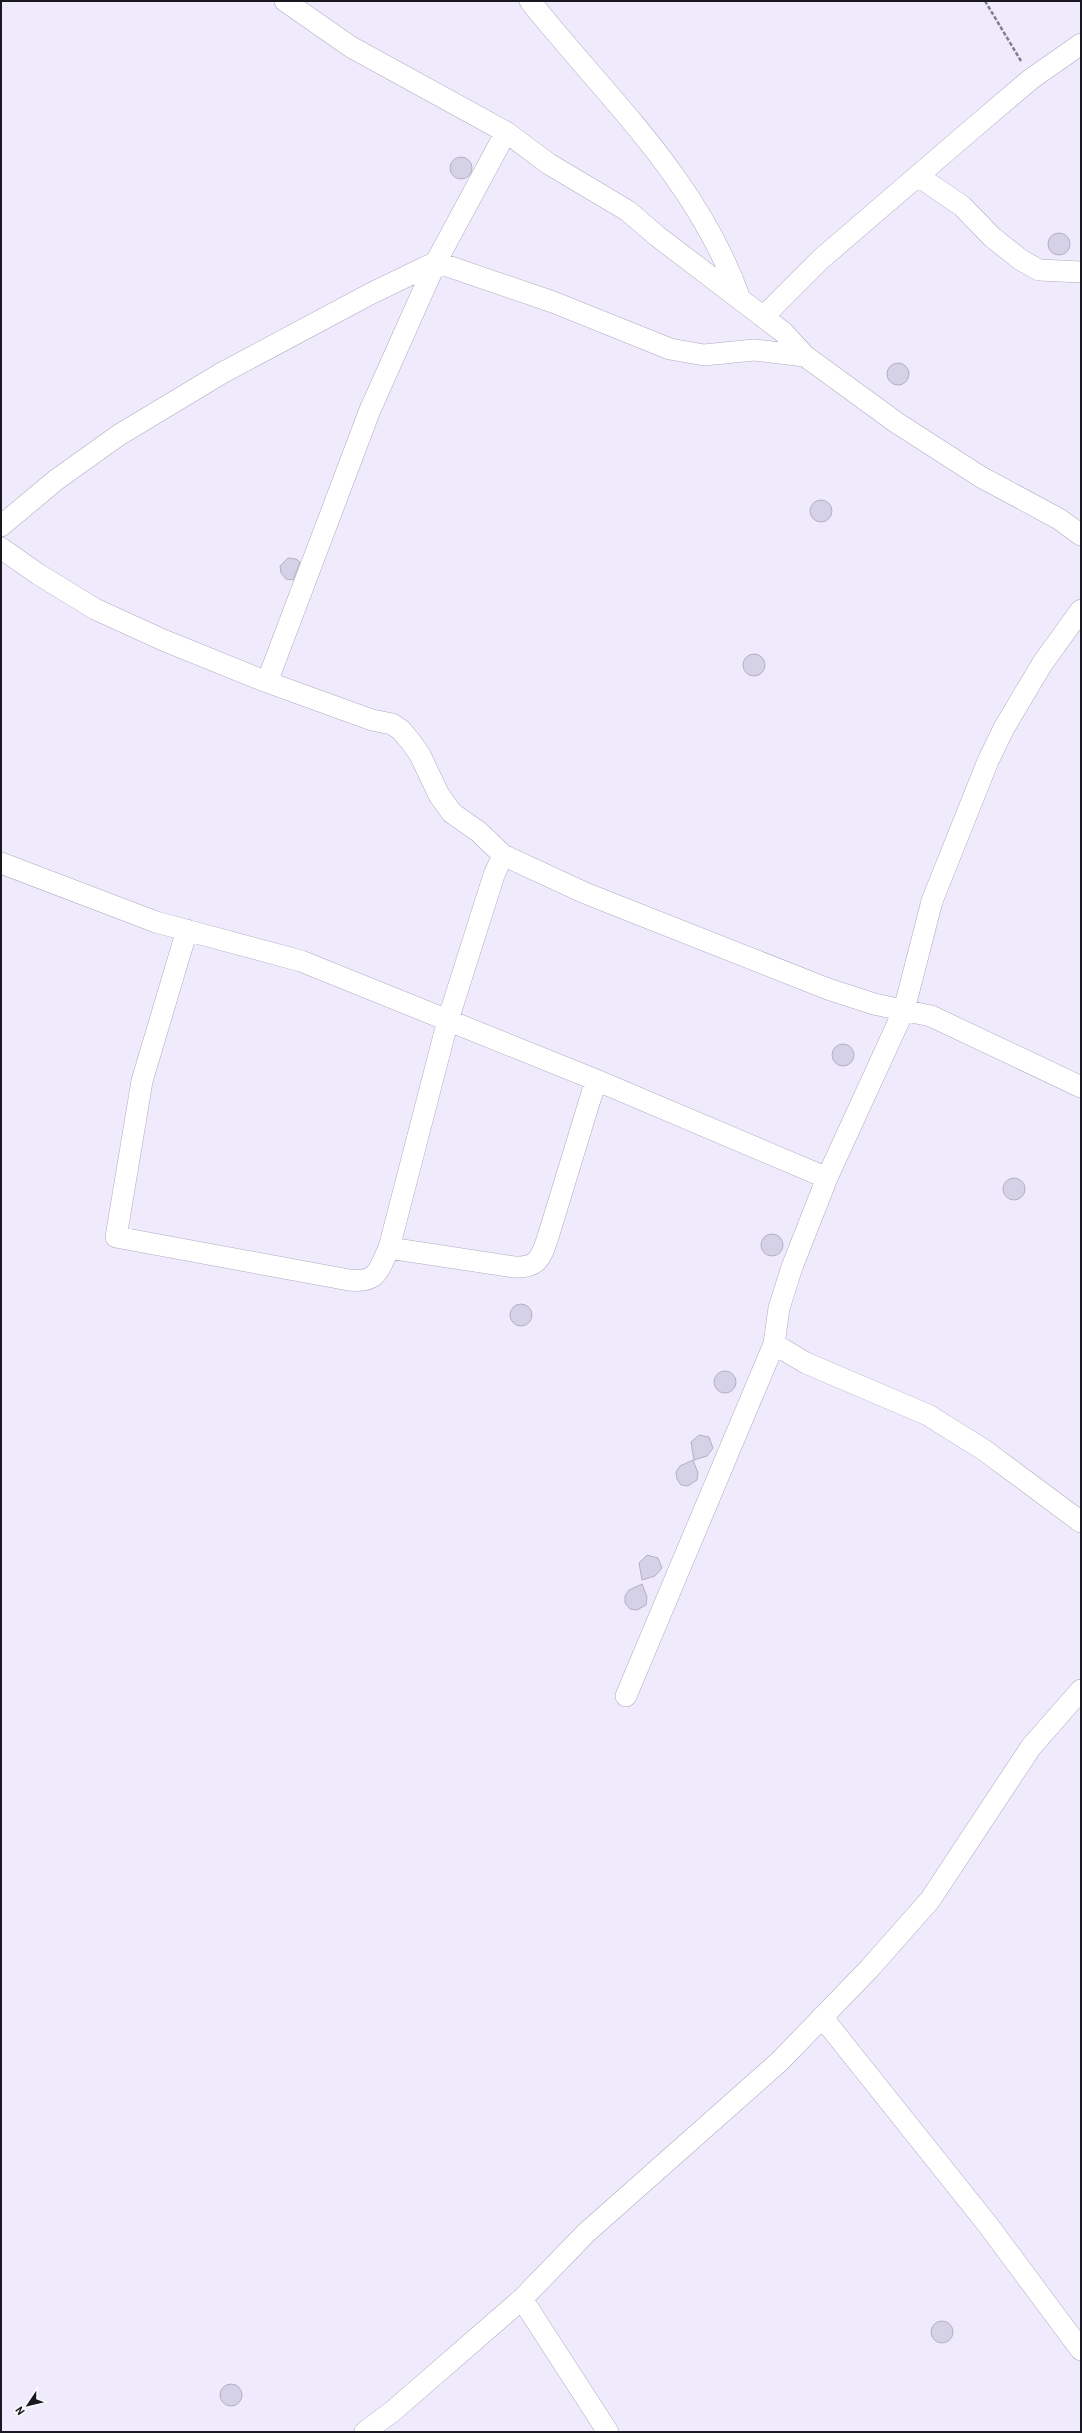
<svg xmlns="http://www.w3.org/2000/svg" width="1082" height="2433" viewBox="0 0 1082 2433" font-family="Barlow,sans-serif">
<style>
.building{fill:#d5d1e6;stroke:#b4afc4}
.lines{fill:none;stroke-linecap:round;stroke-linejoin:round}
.street-casing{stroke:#afabc0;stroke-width:22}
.path{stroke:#817e8b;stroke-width:2.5;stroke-dasharray:4 2;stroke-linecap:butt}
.street{stroke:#fff;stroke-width:21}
</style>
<rect width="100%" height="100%" fill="#efebfd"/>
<!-- building -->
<path class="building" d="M450 168a11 11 0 1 1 22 0a11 11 0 1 1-22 0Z
M1048 244a11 11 0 1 1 22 0a11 11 0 1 1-22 0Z
M887 374a11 11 0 1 1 22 0a11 11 0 1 1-22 0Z
M810 511a11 11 0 1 1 22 0a11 11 0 1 1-22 0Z
M 288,558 L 296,559 L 300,562 L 293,580 L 286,579 L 281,573 L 280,566 Z
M743 665a11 11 0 1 1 22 0a11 11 0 1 1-22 0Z
M832 1055a11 11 0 1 1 22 0a11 11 0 1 1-22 0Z
M1003 1189a11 11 0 1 1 22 0a11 11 0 1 1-22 0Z
M761 1245a11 11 0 1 1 22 0a11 11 0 1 1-22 0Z
M510 1315a11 11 0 1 1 22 0a11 11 0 1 1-22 0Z
M714 1382a11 11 0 1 1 22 0a11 11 0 1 1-22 0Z
M 699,1435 L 709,1437 L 713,1448 L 707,1456 L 694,1460 L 691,1442 Z
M 693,1460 L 698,1473 L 697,1480 L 688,1486 L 681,1485 L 677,1479 L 676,1472 L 680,1466 Z
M 647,1555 L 658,1558 L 662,1568 L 655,1576 L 642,1580 L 639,1563 Z
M 642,1584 L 647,1597 L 646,1605 L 637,1610 L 630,1609 L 625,1603 L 625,1596 L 629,1590 Z
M931 2332a11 11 0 1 1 22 0a11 11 0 1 1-22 0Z
M220 2395a11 11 0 1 1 22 0a11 11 0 1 1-22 0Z"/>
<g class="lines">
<!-- street casing -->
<g class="street-casing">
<path id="street" d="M 285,1 L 351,47 L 506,132 L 549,164 L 628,211 L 657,236 L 783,332 L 805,356 L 897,423 L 981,477 L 1059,519 L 1081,535
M 530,1 C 607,98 698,179 740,299
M 918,176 L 962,206 L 992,237 L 1021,260 L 1039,270 L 1081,272
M 763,317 L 821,259 L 971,130 L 1031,79 L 1081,44
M 1,526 L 56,480 L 119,435 L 222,373 L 370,294 L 436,262 L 553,302 L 670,349 L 704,355 L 754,350 L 805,356
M 1,548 L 38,574 L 95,609 L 163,640 L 267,682 L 372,720 L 392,724 L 401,730 L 411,742 L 420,755 L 439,795 L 452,813 L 479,832 L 503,855
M 1081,610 L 1042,664 L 1004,728 L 988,761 L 932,901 L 904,1010 L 827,1178 L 792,1267 L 779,1308 L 774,1344 L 806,1363 L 928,1415 L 984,1450 L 1081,1522
M 267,682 L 370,410 L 436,262 L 506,132
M 1,863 L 156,922 L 301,961 L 596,1080 L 827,1178
M 187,930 L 142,1081 L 116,1237 L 349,1280 C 378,1283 378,1271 389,1248 L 448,1020 L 494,875 L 503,855 L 585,893 L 828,989 L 874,1004 L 931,1016 L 1081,1087
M 389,1248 L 514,1267 C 539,1268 541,1257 548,1237 L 596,1080
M 626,1696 L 774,1344
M 822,2017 L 988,2225 L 1081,2350
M 522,2299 L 608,2432
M 365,2432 L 393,2411 L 522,2299 L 586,2233 L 780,2061 L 869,1969 L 930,1900 L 1031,1747 L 1081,1690"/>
</g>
<!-- path -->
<path class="path" d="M 985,1 L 1021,61"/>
<!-- street -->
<use href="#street" class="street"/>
</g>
<!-- border -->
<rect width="1082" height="2433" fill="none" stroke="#19171f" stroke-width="4"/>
<!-- north arrow -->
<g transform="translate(28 2405) rotate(235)" stroke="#fbfbfb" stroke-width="3" paint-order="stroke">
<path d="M0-3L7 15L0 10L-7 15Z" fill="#19171f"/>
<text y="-6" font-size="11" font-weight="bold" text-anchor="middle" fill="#19171f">N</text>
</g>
</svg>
